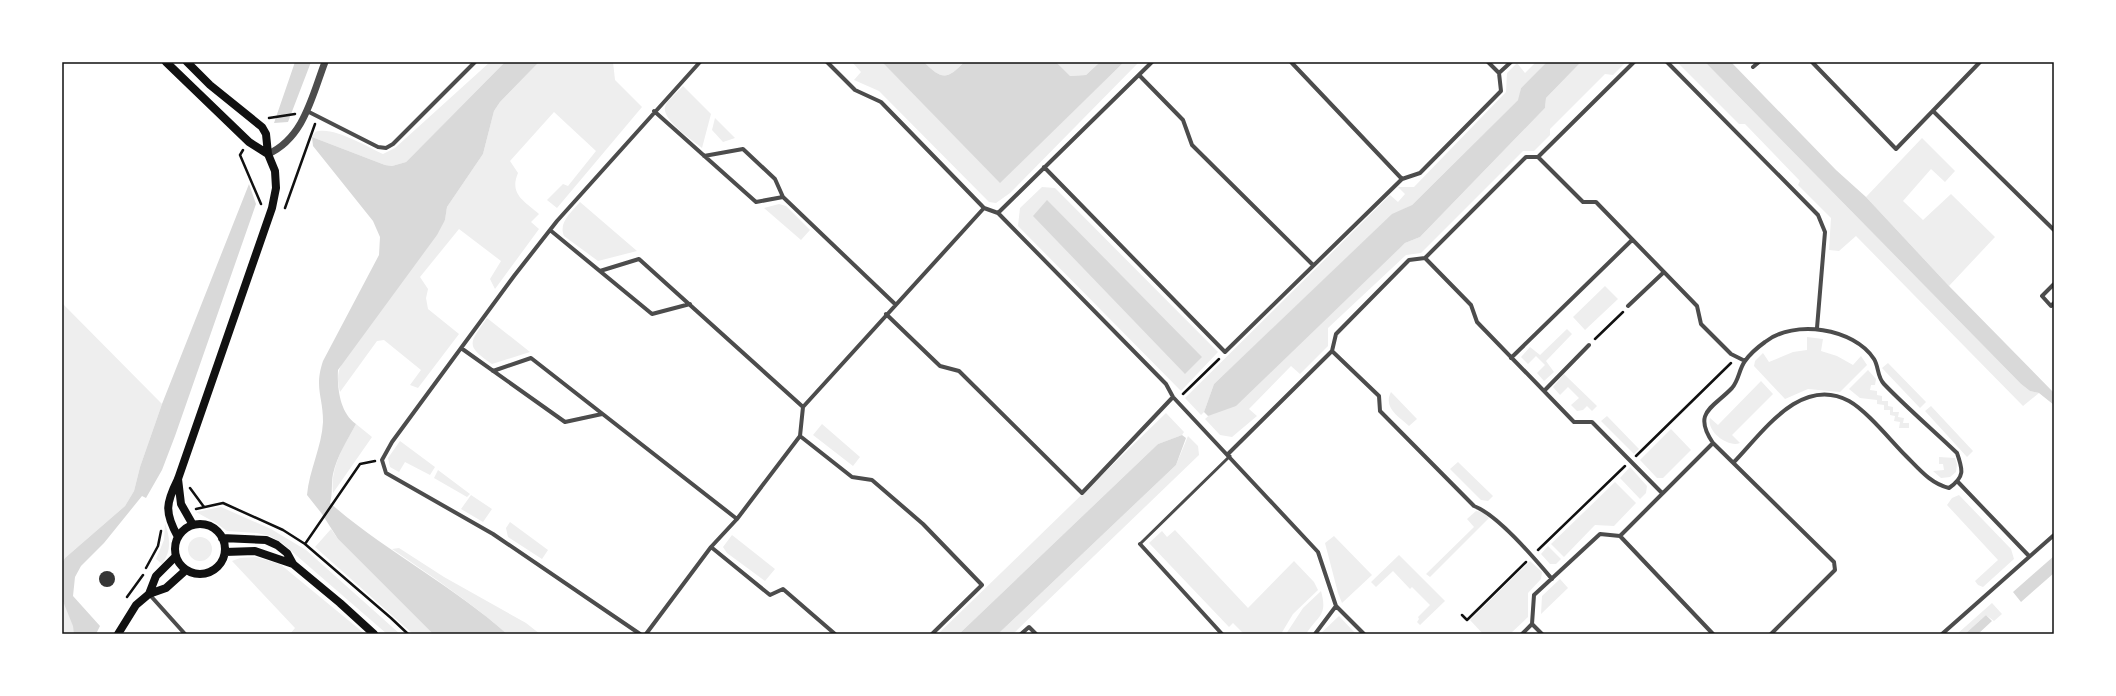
<svg xmlns="http://www.w3.org/2000/svg" width="2116" height="696" viewBox="0 0 2116 696" font-family="Rubik,sans-serif">
<style>
.green{fill:#eee}
.water{fill:#d9d9d9}
.building{fill:#353535}
.lines{fill:none;stroke-linecap:round;stroke-linejoin:round}
.path{stroke:#111;stroke-width:2.5}
.service{stroke:#4c4c4c;stroke-width:3}
.minor{stroke:#4c4c4c;stroke-width:4}
.tertiary{stroke:#4c4c4c;stroke-width:7}
.secondary{stroke:#111;stroke-width:8}
.neatline{fill:none;stroke:#111;stroke-width:1.5}
</style>
<rect width="100%" height="100%" fill="#fff"/>
<!-- green -->
<path class="green" d="M 490,62 L 505,62 L 414,154 L 406,162 L 392,166 L 385,165 L 312,137 C 314,134 315,131 319,131 C 336,128 368,147 383,154 L 395,148 Z
M 539,62 L 613,62 L 615,80 L 642,107 L 557,208 L 547,200 L 563,184 L 568,186 L 596,151 L 554,112 L 510,161 L 518,173 C 509,194 524,201 539,214 L 531,222 L 539,229 L 495,289 L 490,279 L 501,261 L 459,229 L 420,277 L 428,289 L 426,298 L 428,309 L 459,334 L 418,388 L 410,385 L 421,370 L 384,340 L 377,341 L 340,392 C 337,380 337,372 343,361 L 399,285 L 445,220 L 447,207 L 483,154 L 494,111 L 500,102 Z
M 852,62 L 882,62 L 1000,182 L 1124,62 L 1139,62 L 1010,193 L 996,203 L 989,202 L 879,91 L 854,80 L 861,72 Z
M 924,62 L 964,62 C 947,80 942,80 924,62 Z
M 1056,62 L 1100,62 L 1086,75 L 1069,76 Z
M 1536,62 L 1548,62 L 1521,88 L 1519,99 L 1412,205 L 1392,215 L 1214,384 L 1204,412 L 1201,415 L 1185,398 L 1390,195 L 1398,202 L 1405,194 L 1398,187 L 1414,187 L 1506,92 L 1507,73 L 1517,63 L 1525,73 Z
M 1581,62 L 1626,62 L 1613,75 L 1605,74 L 1550,129 L 1550,135 L 1534,151 L 1523,151 L 1421,253 L 1406,255 L 1328,328 L 1328,346 L 1300,374 L 1291,366 L 1249,409 L 1257,416 L 1232,437 L 1220,435 L 1205,419 L 1405,243 L 1420,237 L 1545,108 L 1546,98 Z
M 1677,62 L 1705,62 L 2021,384 L 2030,391 L 2039,393 L 2023,406 L 1856,236 L 1839,251 L 1829,250 L 1831,218 L 1798,185 L 1800,181 L 1745,124 L 1739,124 Z
M 683,86 L 711,114 L 702,148 C 693,141 662,120 665,107 C 667,100 678,92 683,86 Z
M 715,118 L 735,138 L 723,142 L 712,130 Z
M 1922,138 L 1955,171 L 1945,182 L 1931,169 L 1903,201 L 1923,220 L 1951,194 L 1995,237 L 1949,286 L 1866,197 Z
M 1042,187 L 1055,188 L 1218,352 L 1181,391 L 1018,226 L 1020,208 Z
M 580,202 L 637,251 L 598,261 L 564,236 C 558,222 572,212 580,202 Z
M 779,204 L 786,206 L 810,230 L 801,240 L 764,208 Z
M 1605,286 L 1618,299 L 1585,330 L 1573,317 Z
M 62,303 L 162,404 L 140,467 L 134,491 L 125,506 L 65,558 L 62,563 Z
M 487,318 L 530,352 L 492,364 C 465,345 469,344 487,318 Z
M 1567,329 L 1572,334 L 1546,361 L 1554,372 L 1544,381 L 1537,373 L 1545,365 L 1536,356 L 1528,364 L 1521,357 L 1530,347 L 1540,355 Z
M 1807,337 L 1823,339 L 1821,351 L 1837,356 L 1853,365 L 1861,356 L 1867,365 L 1840,392 L 1808,389 L 1785,399 L 1754,366 L 1755,361 L 1763,353 L 1769,362 L 1793,352 L 1807,350 Z
M 1888,363 L 1926,402 L 1920,408 L 1882,368 Z
M 1868,370 L 1876,379 L 1875,385 L 1871,385 L 1870,390 L 1877,391 L 1877,395 L 1882,396 L 1882,401 L 1888,401 L 1888,406 L 1893,407 L 1893,412 L 1899,412 L 1898,417 L 1904,418 L 1903,423 L 1909,423 L 1909,428 L 1899,428 L 1900,422 L 1894,421 L 1895,416 L 1890,415 L 1890,410 L 1884,410 L 1884,405 L 1877,404 L 1877,400 L 1860,398 L 1849,389 Z
M 1564,374 L 1597,406 L 1592,411 L 1587,406 L 1583,410 L 1577,411 L 1571,405 L 1579,398 L 1568,387 L 1560,395 L 1553,387 Z
M 1761,381 L 1773,394 L 1732,435 L 1740,443 C 1728,448 1706,431 1710,418 L 1718,425 Z
M 1391,392 L 1417,419 L 1409,426 C 1398,416 1383,408 1391,392 Z
M 1931,406 L 1973,451 L 1967,457 L 1925,411 Z
M 1166,413 L 1184,432 L 1182,435 L 1158,444 L 959,634 L 938,634 Z
M 1607,416 L 1639,449 L 1634,454 L 1601,421 Z
M 356,424 L 372,437 L 333,493 C 330,467 344,446 356,424 Z
M 822,424 L 860,457 L 853,466 L 813,435 Z
M 1671,429 L 1691,450 L 1663,478 L 1657,478 L 1640,460 Z
M 1188,436 L 1198,446 L 1199,455 L 1013,634 L 998,634 L 1176,465 Z
M 400,441 L 435,467 L 430,475 L 405,462 L 399,472 L 390,467 L 388,458 Z
M 1939,457 L 1955,458 L 1957,464 L 1956,472 L 1950,477 L 1941,478 L 1933,471 L 1944,470 L 1943,464 L 1939,464 Z
M 1458,462 L 1493,496 L 1488,501 L 1481,500 L 1450,469 Z
M 1630,467 L 1647,486 L 1646,493 L 1640,499 L 1620,478 Z
M 438,470 L 470,494 L 467,497 L 434,478 Z
M 1615,482 L 1636,503 L 1614,526 L 1595,525 L 1564,557 L 1551,544 Z
M 471,495 L 492,509 L 483,522 L 461,509 Z
M 1959,495 L 2011,549 L 2014,559 L 1983,587 L 1978,585 L 1975,581 L 1998,560 L 1947,505 L 1952,498 Z
M 221,507 L 271,529 L 306,550 L 400,634 L 387,634 L 282,543 L 270,536 L 257,533 L 227,531 L 216,523 L 196,512 Z
M 1476,511 L 1483,512 L 1489,518 L 1430,577 L 1426,574 L 1474,527 L 1467,519 Z
M 510,522 L 548,550 L 542,559 L 508,537 L 506,528 Z
M 165,523 C 170,538 172,550 162,564 L 156,559 L 164,540 Z
M 331,529 L 338,539 L 433,634 L 413,634 L 315,547 Z
M 1175,530 L 1248,608 L 1294,561 L 1314,582 L 1318,590 L 1293,614 L 1281,634 L 1244,634 L 1233,623 L 1229,627 L 1149,543 L 1162,531 L 1167,537 Z
M 732,535 L 775,569 L 765,581 L 727,553 L 723,547 Z
M 1334,536 L 1372,575 L 1342,603 L 1338,593 L 1325,543 Z
M188 549a12 12 0 1 1 24 0a12 12 0 1 1-24 0Z
M 1548,546 L 1561,559 L 1556,564 L 1550,564 L 1541,554 Z
M 399,548 L 444,577 L 526,623 L 540,634 L 507,634 C 471,602 431,576 392,549 Z
M 1399,555 L 1445,601 L 1420,625 L 1417,622 L 1419,619 L 1418,617 L 1430,605 L 1412,587 L 1410,589 L 1393,571 L 1376,587 L 1371,582 Z
M 256,557 L 280,564 L 365,634 L 290,634 L 295,628 L 232,561 L 240,558 Z
M 1530,561 L 1542,572 L 1541,579 L 1528,593 L 1528,617 L 1510,634 L 1483,634 L 1470,620 Z
M 1560,579 L 1568,588 L 1541,614 L 1542,596 Z
M 1321,591 C 1328,616 1318,615 1306,634 L 1286,634 L 1303,608 Z
M 62,599 L 74,626 L 74,634 L 62,634 Z
M 1992,603 L 2002,614 L 1994,621 L 1986,615 L 1965,634 L 1957,634 Z
M 1339,616 L 1356,634 L 1320,634 Z"/>
<!-- water -->
<path class="water" d="M 295,62 L 311,62 L 288,122 L 274,123 Z
M 505,62 L 539,62 L 500,102 L 494,111 L 483,154 L 447,207 L 445,220 L 437,235 L 338,370 C 337,388 340,413 356,424 C 347,441 337,456 333,474 C 331,484 333,493 330,503 C 385,551 452,585 507,634 L 433,634 L 338,539 L 322,514 L 307,495 C 309,471 322,446 323,422 C 323,396 314,388 323,361 L 379,255 L 380,237 L 373,221 L 313,146 L 312,137 L 385,165 L 392,166 L 406,162 L 414,154 Z
M 882,62 L 924,62 C 942,80 947,80 964,62 L 1056,62 L 1070,76 L 1086,75 L 1100,62 L 1124,62 L 1000,183 Z
M 1547,62 L 1581,62 L 1546,98 L 1545,108 L 1420,237 L 1405,243 L 1236,406 L 1208,416 L 1204,412 L 1214,384 L 1392,214 L 1412,205 L 1518,100 L 1521,88 Z
M 1705,62 L 1731,62 L 1836,170 L 1866,197 L 1949,286 L 2054,393 L 2054,405 L 2039,393 L 2030,391 L 2021,384 Z
M 249,184 L 256,204 L 175,436 L 162,470 L 146,498 L 142,496 L 104,543 L 81,566 L 75,577 L 73,596 L 100,626 L 96,634 L 74,634 L 73,626 L 62,599 L 62,563 L 65,558 L 125,506 L 134,491 L 140,467 L 162,404 Z
M 1047,200 L 1202,357 L 1185,374 L 1033,216 Z
M 1182,435 L 1186,438 L 1176,465 L 998,634 L 959,634 L 1158,444 Z
M 2054,556 L 2054,573 L 2021,602 L 2013,592 Z
M 1986,615 L 1992,621 L 1978,634 L 1965,634 Z"/>
<!-- building -->
<path class="building" d="M99 579a8 8 0 1 1 16 0a8 8 0 1 1-16 0Z"/>
<g class="lines">
<!-- path -->
<path class="path" d="M 269,118 L 295,114
M 243,150 L 240,155 L 261,204
M 285,208 L 315,124
M 1595,339 L 1623,312
M 1183,394 L 1219,359
M 1636,456 L 1731,363
M 190,488 L 204,507
M 196,509 L 223,503 L 283,530 L 305,544 L 391,618 L 408,634
M 305,544 L 360,464 L 375,461
M 1538,550 L 1625,466
M 146,568 L 158,546 L 161,531
M 127,597 L 143,575
M 1462,615 L 1467,620 L 1526,562"/>
<!-- service -->
<path class="service" d="M 1140,544 L 1230,456"/>
<!-- minor -->
<path class="minor" d="M 827,62 L 855,90 L 881,102 L 984,208 L 998,213 L 1166,384 L 1173,397 L 1318,552 L 1336,606 L 1364,634
M 1291,62 L 1402,179
M 1488,62 L 1499,73
M 1667,62 L 1818,215 L 1825,232 L 1817,328
M 1812,62 L 1896,149 L 1980,62
M 1753,67 L 1759,62
M 1139,75 L 1183,120 L 1192,145 L 1313,265
M 307,111 L 378,147 L 386,148 L 393,144 L 475,62
M 654,111 L 756,202 L 783,197
M 1933,111 L 2054,230
M 704,156 L 743,149 L 775,179 L 783,197 L 895,304
M 1538,157 L 1583,202 L 1596,202 L 1697,306 L 1701,324 L 1731,354 L 1745,361
M 1044,167 L 1225,352 L 1402,179 L 1420,173 L 1501,91 L 1499,73 L 1511,62
M 998,213 L 1152,62
M 550,230 L 652,314 L 690,304
M 1425,258 L 1471,305 L 1477,322 L 1574,422 L 1592,422 L 1662,493
M 600,271 L 639,259 L 803,407
M 2054,284 L 2042,296 L 2051,306 L 2054,303
M 1628,306 L 1664,272
M 886,314 L 940,366 L 959,371 L 1082,493 L 1173,397
M 461,348 L 565,422 L 602,414
M 1332,351 L 1379,396 L 1380,411 L 1474,506 C 1498,515 1535,559 1552,579
M 1511,358 L 1632,240
M 493,371 L 531,358 L 737,519
M 1544,391 L 1589,345
M 800,436 L 852,477 L 872,480 L 923,524 L 982,585 L 932,634
M 1228,454 L 1332,351 L 1336,334 L 1409,260 L 1425,258 L 1526,157 L 1538,157 L 1634,62
M 1734,462 C 1763,432 1801,375 1849,401 C 1867,411 1891,441 1906,456 C 1919,469 1931,484 1949,488 C 1965,477 1963,470 1957,453 C 1933,430 1907,408 1884,384 C 1877,377 1879,367 1874,359 C 1854,328 1794,319 1765,342 C 1758,347 1750,354 1745,361 C 1739,369 1739,380 1732,388 C 1713,408 1692,412 1713,443 L 1834,562 L 1835,570 L 1771,634
M 1958,482 L 2029,556
M 1620,536 L 1713,634
M 1140,544 L 1222,634
M 711,547 L 770,595 L 783,589 L 835,634
M 149,594 L 185,634
M 1532,624 L 1542,634
M 640,634 L 493,534 L 386,473 L 382,460 L 392,442 L 514,276 L 557,221 L 700,62
M 646,634 L 711,547 L 737,519 L 800,436 L 803,407 L 984,208
M 1021,634 L 1029,627 L 1036,634
M 1315,634 L 1336,606
M 1522,634 L 1532,624 L 1534,595 L 1600,534 L 1620,536 L 1713,443
M 1942,634 L 2054,535"/>
<!-- tertiary -->
<path class="tertiary" d="M 268,154 C 304,138 312,96 325,62"/>
<!-- secondary -->
<path class="secondary" d="M 166,62 L 249,142 L 268,154
M 178,479 L 181,504 L 193,525
M175 549a25 25 0 1 1 50 0a25 25 0 1 1-50 0Z
M 178,537 C 164,512 166,503 178,479 L 272,208 L 276,188 L 275,171 L 268,154 L 266,134 L 262,127 L 210,85 L 187,62
M 222,538 L 266,540 L 277,545 L 287,553 L 293,564 L 340,603 L 374,634
M 225,552 L 255,551 L 293,564
M 149,594 L 156,576 L 176,556
M 118,634 L 136,605 L 149,594 L 166,588 L 186,570"/>
</g>
<!-- border -->
<rect width="2116" height="696" fill="none" stroke="#ffffff" stroke-width="126"/>
<rect x="63" y="63" width="1990" height="570" class="neatline"/>
</svg>
